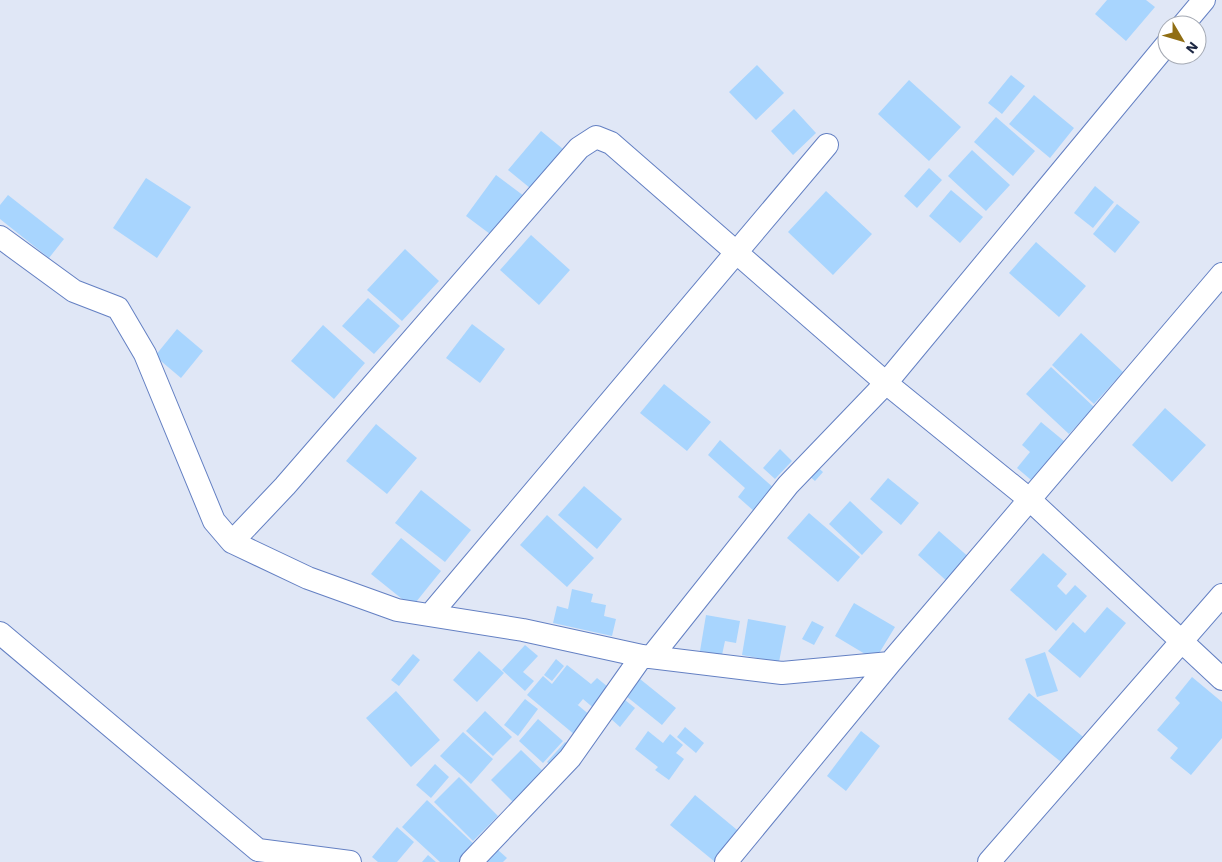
<svg xmlns="http://www.w3.org/2000/svg" width="1222" height="862" viewBox="0 0 1222 862" font-family="'Work Sans',sans-serif">
<style>
.building{fill:#a8d5fe}
.lines{fill:none;stroke-linecap:round;stroke-linejoin:round}
.minor-casing{stroke:#6480c3;stroke-width:24}
.minor{stroke:#fff;stroke-width:22}
</style>
<rect width="100%" height="100%" fill="#e0e7f6"/>
<!-- building -->
<path class="building" d="M 1107,0 L 1146,0 L 1155,7 L 1126,41 L 1095,14 Z
M 757,65 L 784,93 L 756,120 L 729,92 Z
M 1011,75 L 1025,86 L 1002,114 L 988,103 Z
M 909,80 L 961,127 L 929,161 L 878,114 Z
M 1034,95 L 1074,128 L 1050,158 L 1009,124 Z
M 794,109 L 816,133 L 793,155 L 771,131 Z
M 996,117 L 1035,151 L 1013,176 L 974,142 Z
M 541,131 L 563,149 L 530,188 L 508,170 Z
M 972,150 L 1010,185 L 986,211 L 948,176 Z
M 929,168 L 942,180 L 917,208 L 904,196 Z
M 496,175 L 524,196 L 494,237 L 466,216 Z
M 146,178 L 191,207 L 157,258 L 113,228 Z
M 1095,186 L 1114,202 L 1093,228 L 1074,213 Z
M 951,190 L 983,217 L 960,243 L 929,216 Z
M 826,191 L 872,234 L 833,275 L 788,232 Z
M 8,195 L 64,239 L 49,258 L 0,219 L 0,205 Z
M 1117,204 L 1140,222 L 1115,253 L 1093,234 Z
M 531,235 L 570,270 L 539,305 L 500,270 Z
M 1036,242 L 1086,286 L 1059,317 L 1009,273 Z
M 405,249 L 439,281 L 402,321 L 367,290 Z
M 368,298 L 400,326 L 374,354 L 342,326 Z
M 472,324 L 505,349 L 480,383 L 446,358 Z
M 323,325 L 365,363 L 334,399 L 291,361 Z
M 177,329 L 203,351 L 181,378 L 155,356 Z
M 1081,333 L 1123,372 L 1094,404 L 1052,365 Z
M 1051,367 L 1094,407 L 1069,434 L 1026,394 Z
M 664,384 L 711,422 L 687,451 L 640,413 Z
M 1165,408 L 1206,445 L 1172,482 L 1132,445 Z
M 1041,422 L 1070,446 L 1037,485 L 1017,468 L 1030,452 L 1022,445 Z
M 376,424 L 417,458 L 387,494 L 346,461 Z
M 720,440 L 775,489 L 755,512 L 738,497 L 745,488 L 708,455 Z
M 780,449 L 792,461 L 775,479 L 763,468 Z
M 815,465 L 823,472 L 815,481 L 807,474 Z
M 888,478 L 919,503 L 901,525 L 870,499 Z
M 584,486 L 622,519 L 597,549 L 558,515 Z
M 421,490 L 471,530 L 445,562 L 395,523 Z
M 850,501 L 883,532 L 862,555 L 829,524 Z
M 809,513 L 860,557 L 838,582 L 787,538 Z
M 547,515 L 594,558 L 567,587 L 520,545 Z
M 939,531 L 971,559 L 950,584 L 918,555 Z
M 401,538 L 441,571 L 412,607 L 371,574 Z
M 1043,553 L 1067,574 L 1057,586 L 1066,595 L 1075,585 L 1087,596 L 1056,631 L 1010,590 Z
M 572,589 L 593,594 L 591,602 L 606,605 L 604,616 L 616,619 L 612,636 L 553,623 L 557,606 L 568,609 Z
M 854,603 L 895,627 L 875,660 L 835,636 Z
M 1107,607 L 1126,623 L 1080,678 L 1048,651 L 1073,622 L 1085,633 Z
M 706,615 L 740,621 L 736,643 L 725,641 L 722,655 L 700,651 Z
M 748,619 L 786,626 L 779,662 L 742,655 Z
M 812,621 L 824,627 L 814,645 L 802,639 Z
M 525,645 L 538,656 L 523,672 L 534,681 L 525,691 L 502,670 Z
M 479,651 L 504,673 L 477,702 L 453,680 Z
M 1045,652 L 1058,691 L 1037,697 L 1025,659 Z
M 413,654 L 420,660 L 399,686 L 391,680 Z
M 556,659 L 564,666 L 552,681 L 544,675 Z
M 567,665 L 591,684 L 597,678 L 613,691 L 597,711 L 583,699 L 578,705 L 573,701 L 591,716 L 575,735 L 527,695 L 543,676 L 552,684 Z
M 1192,677 L 1222,702 L 1222,738 L 1191,775 L 1170,758 L 1178,748 L 1157,730 L 1180,703 L 1175,698 Z
M 640,679 L 676,708 L 662,725 L 626,696 Z
M 396,691 L 440,740 L 411,767 L 366,718 Z
M 1029,693 L 1087,740 L 1066,766 L 1008,719 Z
M 525,699 L 538,709 L 518,736 L 504,725 Z
M 625,700 L 635,708 L 620,727 L 610,718 Z
M 485,711 L 512,737 L 493,756 L 466,731 Z
M 538,719 L 563,741 L 543,763 L 519,741 Z
M 685,727 L 704,743 L 696,753 L 677,737 Z
M 648,731 L 663,743 L 670,734 L 683,745 L 676,753 L 684,759 L 669,780 L 655,770 L 658,767 L 635,749 Z
M 861,731 L 880,746 L 846,791 L 827,776 Z
M 463,732 L 493,759 L 471,784 L 440,756 Z
M 565,742 L 571,747 L 553,767 L 547,762 Z
M 521,750 L 546,774 L 516,805 L 491,780 Z
M 435,764 L 449,777 L 431,798 L 416,785 Z
M 459,777 L 498,816 L 473,841 L 434,802 Z
M 695,795 L 742,834 L 718,862 L 715,862 L 670,825 Z
M 427,800 L 476,846 L 462,862 L 440,862 L 402,827 Z
M 397,827 L 414,842 L 397,862 L 378,862 L 372,857 Z
M 498,850 L 507,858 L 503,862 L 487,862 Z
M 428,855 L 436,862 L 422,862 Z"/>
<g class="lines">
<!-- minor casing -->
<g class="minor-casing">
<path id="minor" d="M 1183,25 L 1204,0
M 0,237 L 74,291 L 118,308 L 145,354 L 214,521 L 232,542 L 308,578 L 397,610 L 523,630 L 642,656 L 782,673 L 890,663
M 232,542 L 285,486 L 579,148 L 596,137 L 611,143 L 886,383 L 1029,499 L 1222,679
M 430,615 L 827,145
M 0,633 L 258,850 L 350,862
M 652,656 L 788,485 L 886,383 L 1167,44
M 471,862 L 570,758 L 642,656
M 726,862 L 890,663 L 1222,274
M 989,862 L 1222,595"/>
</g>
<!-- minor -->
<use href="#minor" class="minor"/>
</g>
<!-- north arrow -->
<g transform="translate(1182 40) rotate(128)"><circle r="24" fill="#ffffff" stroke="#a4a9b3"/>
<path d="M0-4L9 19L0 12L-9 19Z" fill="#906e13"/>
<text y="-8" font-size="14" font-weight="bold" text-anchor="middle" fill="#1c2742">N</text>
</g>
</svg>
